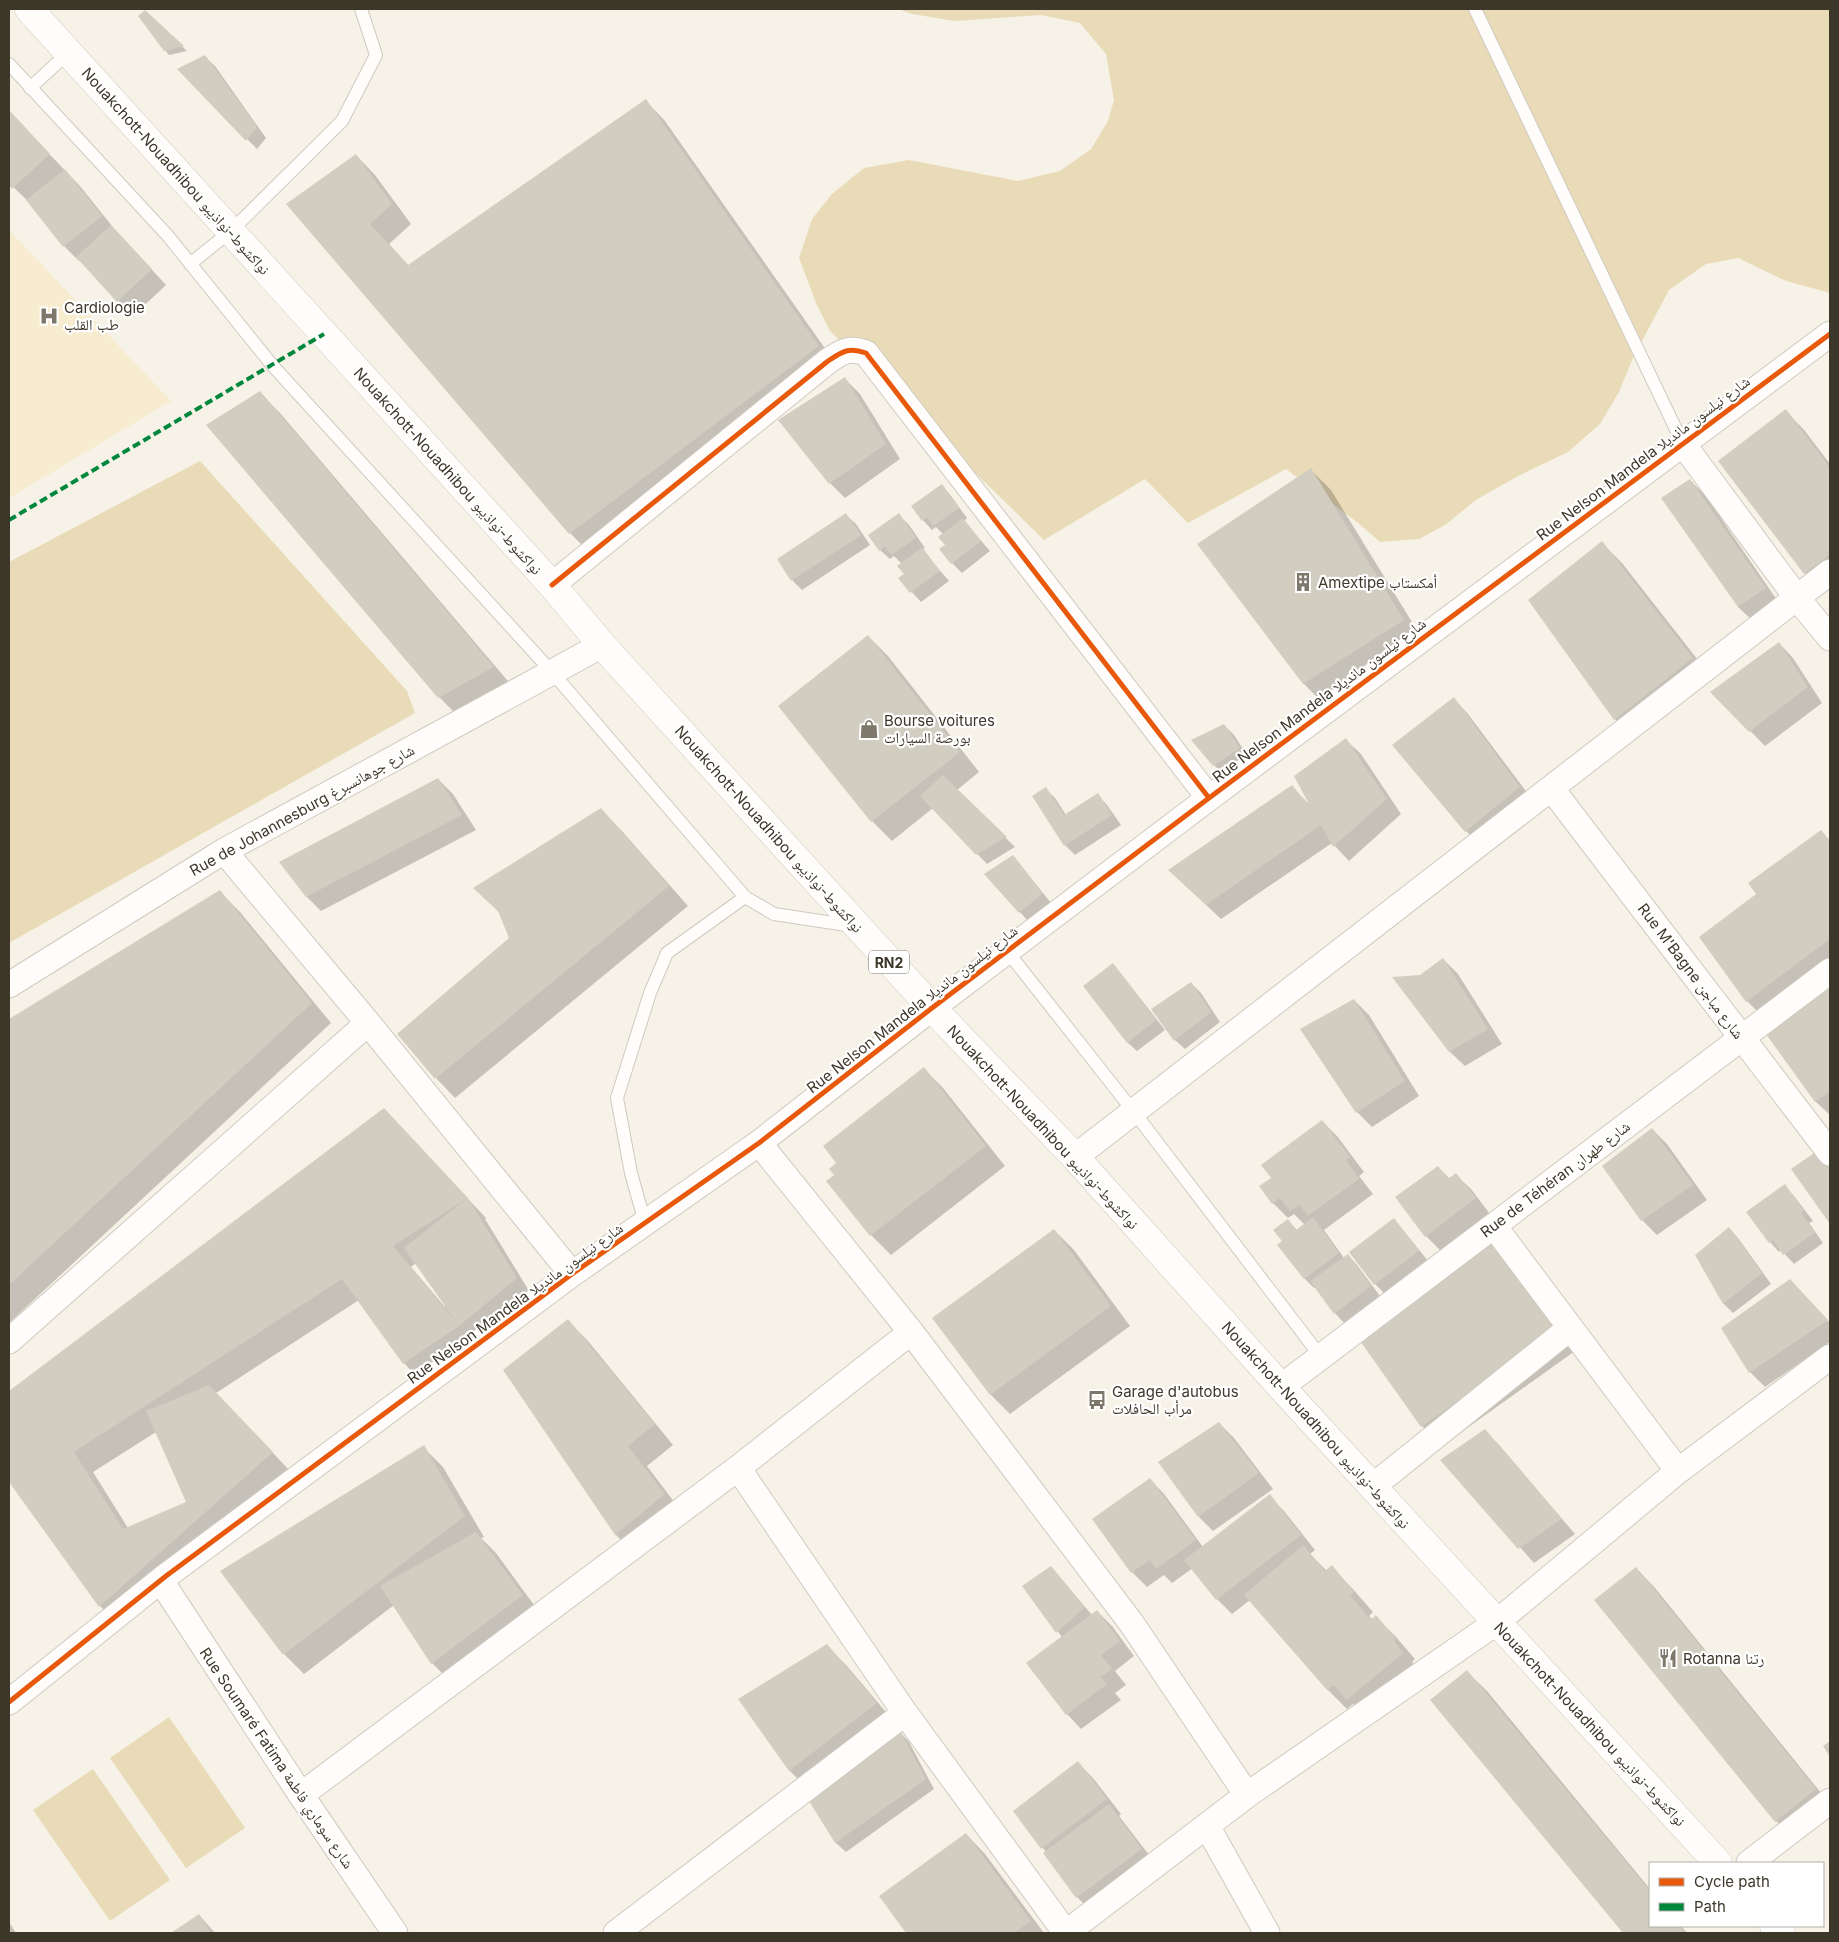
<svg xmlns="http://www.w3.org/2000/svg" width="1839" height="1942" viewBox="0 0 1839 1942" font-family="Inter,'Noto Naskh Arabic',sans-serif">
<style>
.built{fill:#f8ecd0}
.green{fill:#e9dbb7}
.shadow{fill:#0003;fill-rule:evenodd}
.building{fill:#d1cdc1;fill-rule:evenodd}
.lines{fill:none;stroke-linecap:round;stroke-linejoin:round}
.service-casing{stroke:#cfcabf;stroke-width:14}
.minor-casing{stroke:#cfcabf;stroke-width:27}
.trunk-casing{stroke:#cfcabf;stroke-width:29}
.service{stroke:#fefdfb;stroke-width:12}
.minor{stroke:#fefdfb;stroke-width:25}
.trunk{stroke:#fefdfb;stroke-width:28}
.quiet{stroke:#00873e;stroke-width:4;stroke-dasharray:8 4;stroke-linecap:butt}
.cycleway-casing{stroke:#fff;stroke-width:8}
.cycleway{stroke:#e8590c;stroke-width:5}
.labels{text-anchor:middle;dominant-baseline:central;stroke-width:4.5;stroke-linejoin:round;paint-order:stroke}
.shield{fill:#fff;stroke:#777369;stroke-width:1}
.shield-label{font-size:14px;font-weight:bold;fill:#3d3729}
.street-label{font-size:15px;fill:#3d3729;stroke:#fff}
.poi-label{font-size:15px;fill:#3d3729;stroke:#fff;text-anchor:start}
</style>
<rect width="100%" height="100%" fill="#f7f2e7"/>
<!-- built -->
<path class="built" d="M 9,230 L 171,401 L 9,498 Z"/>
<!-- green -->
<path class="green" d="M 898,9 L 1830,9 L 1830,293 L 1786,281 L 1738,258 L 1706,264 L 1669,290 L 1633,358 L 1619,392 L 1600,424 L 1568,452 L 1518,476 L 1476,500 L 1445,525 L 1419,539 L 1380,542 L 1357,522 L 1286,469 L 1188,523 L 1145,479 L 1044,540 L 830,331 L 816,303 L 799,258 L 812,219 L 832,194 L 864,168 L 909,160 L 1018,181 L 1060,171 L 1091,149 L 1108,121 L 1114,100 L 1106,54 L 1080,23 L 1041,15 L 955,21 L 912,14 Z
M 200,461 L 407,691 L 415,713 L 9,943 L 9,562 Z
M 169,1717 L 245,1828 L 186,1868 L 110,1758 Z
M 93,1769 L 170,1880 L 110,1921 L 33,1810 Z"/>
<!-- shadow -->
<path class="shadow" d="M 145,11 L 187,51 L 169,55 L 165,50 Z
M 205,57 L 215,66 L 266,138 L 257,149 L 179,69 Z
M 646,101 L 665,121 L 838,367 L 590,553 L 570,533 L 288,204 L 356,155 L 375,175 L 411,224 L 389,244 L 409,266 Z
M 10,113 L 80,186 L 116,231 L 166,285 L 133,316 L 80,260 L 79,261 L 64,246 L 29,202 L 9,183 L 9,115 Z
M 845,379 L 860,394 L 900,459 L 845,498 L 830,483 L 780,420 Z
M 260,393 L 280,413 L 513,687 L 459,717 L 439,697 Z
M 1786,411 L 1805,431 L 1830,464 L 1830,589 L 1825,593 L 1805,573 Z
M 1311,470 L 1331,490 L 1423,640 L 1323,703 L 1303,683 Z
M 1690,480 L 1705,495 L 1779,603 L 1753,621 L 1738,607 Z
M 942,486 L 951,496 L 967,518 L 964,521 L 990,551 L 962,573 L 952,563 L 943,534 L 936,527 L 932,530 L 923,520 Z
M 846,515 L 856,524 L 870,545 L 802,590 L 792,580 Z
M 899,515 L 909,525 L 925,548 L 922,550 L 949,581 L 921,602 L 900,579 L 905,575 L 902,564 L 894,556 L 890,559 L 880,550 Z
M 1602,543 L 1622,563 L 1712,678 L 1635,739 L 1615,719 Z
M 868,636 L 888,656 L 979,772 L 957,790 L 1015,847 L 987,864 L 933,808 L 892,841 L 872,821 Z
M 1779,643 L 1793,658 L 1822,703 L 1765,746 L 1712,692 Z
M 1454,699 L 1468,714 L 1534,802 L 1481,845 L 1466,831 Z
M 1224,725 L 1234,735 L 1249,758 L 1224,775 L 1214,765 Z
M 1346,740 L 1361,754 L 1401,814 L 1349,861 L 1332,843 L 1221,919 L 1185,885 L 1292,787 L 1311,806 Z
M 438,779 L 453,794 L 476,830 L 321,911 L 306,896 Z
M 1046,789 L 1055,798 L 1066,815 L 1098,795 L 1107,805 L 1121,825 L 1075,855 L 1065,845 L 1033,797 Z
M 601,810 L 621,830 L 688,906 L 455,1098 L 436,1078 L 511,938 L 501,914 L 474,888 Z
M 1821,831 L 1830,841 L 1830,974 L 1767,1021 L 1747,1001 Z
M 1013,857 L 1052,904 L 1029,922 L 1020,912 Z
M 220,892 L 240,912 L 331,1023 L 9,1323 L 9,1020 Z
M 1443,959 L 1458,974 L 1502,1044 L 1465,1066 L 1450,1052 L 1394,978 L 1420,976 Z
M 1112,965 L 1122,975 L 1165,1030 L 1137,1051 L 1127,1042 Z
M 1191,983 L 1201,993 L 1220,1022 L 1185,1049 L 1175,1040 Z
M 1830,989 L 1830,1115 L 1816,1102 L 1768,1034 Z
M 1354,1000 L 1369,1015 L 1419,1096 L 1372,1127 L 1357,1112 Z
M 923,1068 L 943,1088 L 1005,1166 L 891,1255 L 871,1235 L 828,1181 L 836,1175 Z
M 384,1109 L 486,1218 L 485,1219 L 531,1294 L 418,1378 L 404,1363 L 359,1300 L 216,1393 L 292,1473 L 120,1626 L 100,1606 L 9,1480 L 9,1393 ZM 416,1263 L 446,1306 L 445,1307 L 411,1267 ZM 156,1432 L 187,1503 L 128,1528 L 93,1472 Z
M 1322,1121 L 1337,1136 L 1364,1172 L 1359,1176 L 1373,1194 L 1324,1230 L 1344,1258 L 1348,1255 L 1357,1265 L 1380,1296 L 1344,1323 L 1335,1313 L 1316,1287 L 1314,1288 L 1305,1279 L 1279,1245 L 1284,1242 L 1288,1221 L 1297,1230 L 1305,1225 L 1294,1214 L 1288,1218 L 1273,1203 L 1261,1187 L 1272,1178 Z
M 1652,1129 L 1667,1144 L 1707,1200 L 1657,1235 L 1642,1220 Z
M 1830,1161 L 1830,1221 L 1793,1169 Z
M 1438,1167 L 1450,1179 L 1456,1175 L 1471,1189 L 1490,1214 L 1441,1251 L 1426,1236 Z
M 1785,1186 L 1794,1196 L 1813,1221 L 1809,1223 L 1823,1243 L 1794,1264 L 1781,1250 L 1779,1252 L 1770,1242 Z
M 1394,1220 L 1403,1230 L 1428,1261 L 1385,1294 L 1375,1284 Z
M 1729,1228 L 1738,1238 L 1771,1284 L 1733,1313 L 1724,1304 L 1697,1255 Z
M 1054,1230 L 1074,1250 L 1130,1326 L 1010,1414 L 991,1395 L 934,1318 Z
M 1492,1244 L 1575,1351 L 1442,1446 L 1422,1426 L 1360,1339 Z
M 1804,1296 L 1830,1323 L 1830,1342 L 1765,1387 L 1750,1372 L 1723,1329 Z
M 568,1321 L 588,1341 L 673,1445 L 647,1466 L 684,1515 L 636,1554 L 616,1535 L 504,1370 Z
M 1219,1423 L 1234,1438 L 1273,1489 L 1213,1531 L 1199,1517 Z
M 1485,1431 L 1500,1446 L 1575,1534 L 1534,1563 L 1442,1460 Z
M 423,1447 L 443,1467 L 484,1537 L 481,1538 L 496,1553 L 542,1616 L 452,1683 L 432,1663 L 394,1605 L 304,1674 L 284,1654 L 222,1571 Z
M 1150,1479 L 1164,1494 L 1203,1547 L 1269,1496 L 1284,1511 L 1315,1550 L 1310,1554 L 1327,1571 L 1331,1567 L 1351,1587 L 1373,1612 L 1369,1616 L 1373,1620 L 1376,1617 L 1396,1637 L 1415,1659 L 1412,1662 L 1422,1673 L 1368,1719 L 1353,1704 L 1347,1709 L 1328,1690 L 1250,1600 L 1232,1614 L 1217,1599 L 1193,1568 L 1172,1583 L 1164,1575 L 1147,1587 L 1132,1572 L 1094,1520 Z
M 1051,1567 L 1092,1615 L 1097,1611 L 1112,1626 L 1134,1656 L 1115,1671 L 1126,1685 L 1115,1693 L 1121,1700 L 1081,1729 L 1067,1714 L 1062,1637 L 1024,1587 Z
M 1636,1568 L 1655,1588 L 1830,1804 L 1795,1841 L 1776,1821 Z
M 827,1646 L 847,1666 L 896,1724 L 809,1790 L 789,1770 Z
M 1467,1672 L 1487,1691 L 1650,1889 L 1650,1926 L 1681,1926 L 1687,1933 L 1624,1933 L 1432,1701 Z
M 900,1732 L 909,1742 L 934,1789 L 846,1852 L 836,1843 L 808,1797 Z
M 1078,1763 L 1093,1778 L 1121,1814 L 1119,1816 L 1156,1864 L 1092,1912 L 1077,1897 L 1046,1852 L 1014,1811 Z
M 966,1834 L 985,1854 L 1044,1933 L 908,1933 L 881,1897 Z
M 199,1915 L 215,1933 L 174,1933 Z
M 9,1922 L 16,1933 L 9,1933 Z"/>
<!-- building -->
<path class="building" d="M 145,10 L 184,46 L 164,51 L 138,16 Z
M 205,55 L 257,127 L 246,141 L 177,69 Z
M 646,99 L 819,346 L 569,534 L 286,204 L 356,154 L 392,204 L 370,224 L 408,265 Z
M 11,112 L 50,154 L 12,189 L 9,185 L 9,113 Z
M 65,169 L 102,216 L 63,247 L 26,200 Z
M 111,225 L 152,269 L 117,302 L 76,257 Z
M 845,377 L 886,444 L 829,484 L 778,420 Z
M 260,391 L 494,667 L 438,698 L 206,425 Z
M 1786,409 L 1830,468 L 1830,554 L 1804,574 L 1718,461 Z
M 1311,468 L 1404,620 L 1303,684 L 1197,544 Z
M 1690,479 L 1766,588 L 1738,607 L 1661,498 Z
M 942,484 L 959,508 L 933,526 L 927,517 L 922,521 L 911,506 Z
M 846,513 L 861,535 L 791,581 L 777,559 Z
M 899,513 L 916,538 L 891,555 L 885,546 L 879,551 L 868,535 Z
M 963,518 L 981,541 L 951,564 L 939,549 L 945,545 L 938,537 Z
M 1602,541 L 1693,658 L 1614,720 L 1528,600 Z
M 922,547 L 940,571 L 910,593 L 898,578 L 904,574 L 897,566 Z
M 868,635 L 960,752 L 871,822 L 778,706 Z
M 1779,642 L 1808,687 L 1749,732 L 1710,692 Z
M 1454,697 L 1520,787 L 1465,832 L 1392,745 Z
M 1224,724 L 1240,748 L 1213,766 L 1191,740 Z
M 1346,738 L 1387,799 L 1333,847 L 1321,825 L 1206,905 L 1168,870 L 1292,785 L 1311,808 L 1294,776 Z
M 943,775 L 1007,837 L 976,855 L 920,796 Z
M 438,778 L 462,815 L 306,897 L 279,862 Z
M 1046,787 L 1064,815 L 1098,793 L 1112,815 L 1064,846 L 1032,796 Z
M 601,808 L 669,886 L 435,1079 L 397,1034 L 509,938 L 498,911 L 473,888 Z
M 1821,830 L 1830,841 L 1830,939 L 1746,1002 L 1699,937 L 1756,894 L 1748,883 Z
M 1013,855 L 1043,893 L 1019,913 L 984,874 Z
M 220,890 L 312,1003 L 9,1285 L 9,1019 Z
M 1443,958 L 1488,1029 L 1449,1052 L 1392,977 L 1420,975 Z
M 1113,963 L 1156,1020 L 1127,1043 L 1083,986 Z
M 1191,982 L 1211,1012 L 1174,1041 L 1151,1009 Z
M 1830,988 L 1830,1092 L 1815,1102 L 1766,1034 Z
M 1354,999 L 1405,1081 L 1356,1113 L 1300,1029 Z
M 924,1067 L 986,1146 L 870,1236 L 826,1181 L 834,1175 L 829,1169 L 836,1163 L 823,1146 Z
M 384,1108 L 468,1198 L 517,1278 L 459,1326 L 403,1364 L 342,1279 L 74,1452 L 123,1529 L 186,1502 L 146,1411 L 209,1385 L 273,1452 L 99,1607 L 9,1482 L 9,1391 ZM 466,1199 L 404,1248 L 457,1323 L 393,1246 Z
M 1322,1120 L 1350,1157 L 1346,1160 L 1359,1179 L 1308,1216 L 1299,1204 L 1290,1211 L 1280,1198 L 1272,1204 L 1259,1186 L 1271,1178 L 1261,1165 Z
M 1652,1128 L 1693,1185 L 1641,1221 L 1602,1166 Z
M 1820,1149 L 1830,1163 L 1830,1224 L 1791,1169 Z
M 1438,1166 L 1448,1179 L 1456,1173 L 1476,1198 L 1425,1237 L 1395,1197 Z
M 1785,1184 L 1804,1211 L 1801,1213 L 1815,1233 L 1783,1255 L 1773,1240 L 1769,1243 L 1746,1212 Z
M 1313,1217 L 1339,1253 L 1304,1279 L 1277,1245 L 1282,1241 L 1273,1230 L 1288,1219 L 1296,1230 Z
M 1394,1218 L 1419,1251 L 1374,1285 L 1349,1252 Z
M 1729,1227 L 1762,1273 L 1723,1304 L 1695,1255 Z
M 1054,1229 L 1111,1306 L 990,1395 L 932,1318 Z
M 1493,1242 L 1556,1331 L 1421,1427 L 1358,1338 Z
M 1348,1254 L 1371,1286 L 1334,1314 L 1310,1281 Z
M 1790,1279 L 1828,1320 L 1749,1373 L 1721,1328 Z
M 568,1319 L 655,1424 L 628,1446 L 665,1494 L 615,1535 L 503,1370 Z
M 1219,1422 L 1259,1473 L 1198,1517 L 1158,1462 Z
M 1485,1429 L 1562,1519 L 1518,1549 L 1440,1460 Z
M 424,1445 L 465,1516 L 283,1655 L 220,1571 Z
M 1150,1478 L 1196,1540 L 1156,1569 L 1150,1560 L 1131,1573 L 1092,1519 Z
M 1270,1494 L 1301,1535 L 1216,1600 L 1184,1560 Z
M 476,1532 L 523,1595 L 431,1664 L 380,1586 Z
M 1303,1545 L 1325,1571 L 1332,1565 L 1354,1592 L 1350,1595 L 1371,1620 L 1376,1615 L 1396,1639 L 1394,1641 L 1403,1653 L 1347,1700 L 1334,1685 L 1327,1690 L 1244,1595 Z
M 1051,1566 L 1085,1607 L 1056,1633 L 1022,1586 Z
M 1636,1567 L 1816,1789 L 1775,1822 L 1594,1600 Z
M 1097,1610 L 1120,1641 L 1101,1655 L 1112,1669 L 1101,1677 L 1107,1684 L 1066,1715 L 1026,1663 Z
M 827,1644 L 877,1703 L 789,1771 L 738,1699 Z
M 1467,1670 L 1650,1891 L 1650,1926 L 1679,1926 L 1685,1933 L 1623,1933 L 1430,1700 Z
M 900,1731 L 926,1779 L 835,1843 L 806,1796 Z
M 1830,1741 L 1830,1757 L 1823,1746 Z
M 1078,1761 L 1107,1799 L 1041,1849 L 1013,1811 Z
M 1109,1804 L 1142,1849 L 1076,1898 L 1043,1853 Z
M 966,1833 L 1031,1921 L 1014,1933 L 906,1933 L 879,1896 Z
M 199,1914 L 211,1933 L 171,1933 Z"/>
<g class="lines">
<!-- service casing -->
<g class="service-casing">
<path id="service" d="M 1475,9 L 1683,444
M 9,64 L 168,236 L 272,365 L 552,672 L 745,897 L 774,914 L 853,926
M 30,88 L 69,52
M 190,264 L 231,231 L 342,121 L 376,55 L 361,9
M 1007,951 L 1134,1112 L 1321,1357
M 645,1223 L 631,1173 L 617,1098 L 650,993 L 667,953 L 745,897"/>
</g>
<!-- minor casing -->
<g class="minor-casing">
<path id="minor" d="M 1683,444 L 1797,598 L 1830,638
M 552,585 L 828,361 C 843,351 849,347 866,353 L 1209,798
M 1551,788 L 1830,1153
M 224,851 L 368,1023 L 572,1274
M 9,985 L 224,851 L 602,645
M 759,1143 L 911,1332 L 1132,1624 L 1247,1795
M 1075,1157 L 1830,572
M 1494,1226 L 1678,1471
M 9,1341 L 368,1023
M 1281,1387 L 1830,971
M 738,1468 L 905,1713 L 1066,1933
M 1372,1487 L 1570,1328
M 161,1581 L 301,1795 L 395,1933
M 9,1702 L 166,1576 L 572,1274 L 759,1143 L 932,1008 L 1209,798 L 1830,334
M 301,1795 L 738,1468 L 911,1332
M 1207,1826 L 1267,1933
M 1749,1863 L 1830,1801
M 616,1933 L 905,1713
M 1066,1933 L 1247,1795 L 1497,1622 L 1678,1471 L 1830,1357"/>
</g>
<!-- trunk casing -->
<g class="trunk-casing">
<path id="trunk" d="M 29,9 L 552,585 L 602,645 L 932,1008 L 1075,1157 L 1281,1387 L 1718,1863
M 1774,1926 L 1781,1933"/>
</g>
<!-- service -->
<use href="#service" class="service"/>
<!-- minor -->
<use href="#minor" class="minor"/>
<!-- trunk -->
<use href="#trunk" class="trunk"/>
<!-- quiet -->
<path class="quiet" d="M 9,520 L 324,334"/>
<!-- cycleway casing -->
<g class="cycleway-casing">
<path id="cycleway" d="M 552,585 L 828,361 C 843,351 849,347 866,353 L 1209,798
M 9,1702 L 166,1576 L 572,1274 L 759,1143 L 932,1008 L 1209,798 L 1830,334"/>
</g>
<!-- cycleway -->
<use href="#cycleway" class="cycleway"/>
</g>
<!-- icons -->
<defs>
<g id="hospital-bare" transform="scale(1.5)"><path d="M-5-5h3v3.5h4V-5h3V5h-3V1.5h-4V5h-3Z" fill="#7e786c" stroke="#fff" stroke-width="2.5" paint-order="stroke"/></g>
<g id="building-bare" transform="scale(1.5)"><path d="M-4-6H4V6H1V3H-1V6H-4ZM-2.5-4.3h1.7v1.8h-1.7ZM.8-4.3h1.7v1.8H.8ZM-2.5-1h1.7V.8h-1.7ZM.8-1h1.7V.8H.8Z" fill="#7e786c" stroke="#fff" stroke-width="2.5" paint-order="stroke"/></g>
<g id="shop-bare" transform="scale(1.5)"><path d="M-5-2.5h2.3a2.7 3.5 0 0 1 5.4 0H5L5.5 6h-11ZM-1.5-2.5h3a1.5 2.3 0 0 0-3 0Z" fill="#7e786c" stroke="#fff" stroke-width="2.5" paint-order="stroke"/></g>
<g id="bus-bare" transform="scale(1.5)"><path d="M-5-6H5V4H4V6H2V4H-2V6H-4V4H-5ZM-3.5-4V0h7V-4ZM-3.5 1.2v1.5H-2V1.2ZM2 1.2v1.5H3.5V1.2Z" fill="#7e786c" stroke="#fff" stroke-width="2.5" paint-order="stroke"/></g>
<g id="restaurant-bare" transform="scale(1.5)"><path d="M-5-6h1v4h1v-4h1v4h1v-4h1v5L-1.5 .5V6h-2V.5L-5-1ZM5-6V6H3V1.5H1.5Q1.5-4 5-6Z" fill="#7e786c" stroke="#fff" stroke-width="2.5" paint-order="stroke"/></g>
</defs>
<g fill-rule="evenodd">
<use href="#hospital-bare" x="49" y="316"/>
<use href="#building-bare" x="1303" y="582"/>
<use href="#shop-bare" x="869" y="729"/>
<use href="#bus-bare" x="1097" y="1400"/>
<use href="#restaurant-bare" x="1668" y="1658"/>
</g>
<g class="labels">
<!-- shield labels -->
<rect class="shield" x="869" y="950.5" width="40" height="23" rx="4"/>
<g class="shield-label">
<text x="889" y="962">RN2</text>
</g>
<!-- street labels -->
<g class="street-label">
<text transform="translate(176 171) rotate(48)">Nouakchott-Nouadhibou نواكشوط-نواذيبو</text>
<text transform="translate(1643 458) rotate(-37)">Rue Nelson Mandela شارع نيلسون مانديلا</text>
<text transform="translate(448 471) rotate(48)">Nouakchott-Nouadhibou نواكشوط-نواذيبو</text>
<text transform="translate(1319 700) rotate(-37)">Rue Nelson Mandela شارع نيلسون مانديلا</text>
<text transform="translate(302 810) rotate(-29)">Rue de Johannesburg شارع جوهانسبرغ</text>
<text transform="translate(769 829) rotate(48)">Nouakchott-Nouadhibou نواكشوط-نواذيبو</text>
<text transform="translate(1691 971) rotate(53)">Rue M'Bagne شارع مباجن</text>
<text transform="translate(912 1009) rotate(-38)">Rue Nelson Mandela شارع نيلسون مانديلا</text>
<text transform="translate(1043 1127) rotate(47)">Nouakchott-Nouadhibou نواكشوط-نواذيبو</text>
<text transform="translate(1555 1179) rotate(-37)">Rue de Téhéran شارع طهران</text>
<text transform="translate(515 1303) rotate(-36)">Rue Nelson Mandela شارع نيلسون مانديلا</text>
<text transform="translate(1316 1425) rotate(48)">Nouakchott-Nouadhibou نواكشوط-نواذيبو</text>
<text transform="translate(1590 1724) rotate(47)">Nouakchott-Nouadhibou نواكشوط-نواذيبو</text>
<text transform="translate(277 1758) rotate(56)">Rue Soumaré Fatima شارع سوماري فاطمة</text>
</g>
<!-- poi labels -->
<g class="poi-label">
<text x="64" y="307">Cardiologie<tspan x="64" dy="17">طب القلب</tspan></text>
<text x="1318" y="582">Amextipe أمكستاب</text>
<text x="884" y="720">Bourse voitures<tspan x="884" dy="17">بورصة السيارات</tspan></text>
<text x="1112" y="1391">Garage d'autobus<tspan x="1112" dy="17">مرأب الحافلات</tspan></text>
<text x="1683" y="1658">Rotanna رتنا</text>
</g>
</g>
<!-- border -->
<rect width="1839" height="1942" fill="none" stroke="#3d3729" stroke-width="20"/>
<!-- legend -->
<rect x="1649" y="1862" width="175" height="65" fill="#ffffff" stroke="#b1afa9"/>
<rect x="1659" y="1878" width="25" height="8" fill="#e8590c" stroke="#b1afa9"/>
<text x="1694" y="1887" font-size="15" fill="#3d3729">Cycle path</text>
<rect x="1659" y="1903" width="25" height="8" fill="#00873e" stroke="#b1afa9"/>
<text x="1694" y="1912" font-size="15" fill="#3d3729">Path</text>
</svg>
